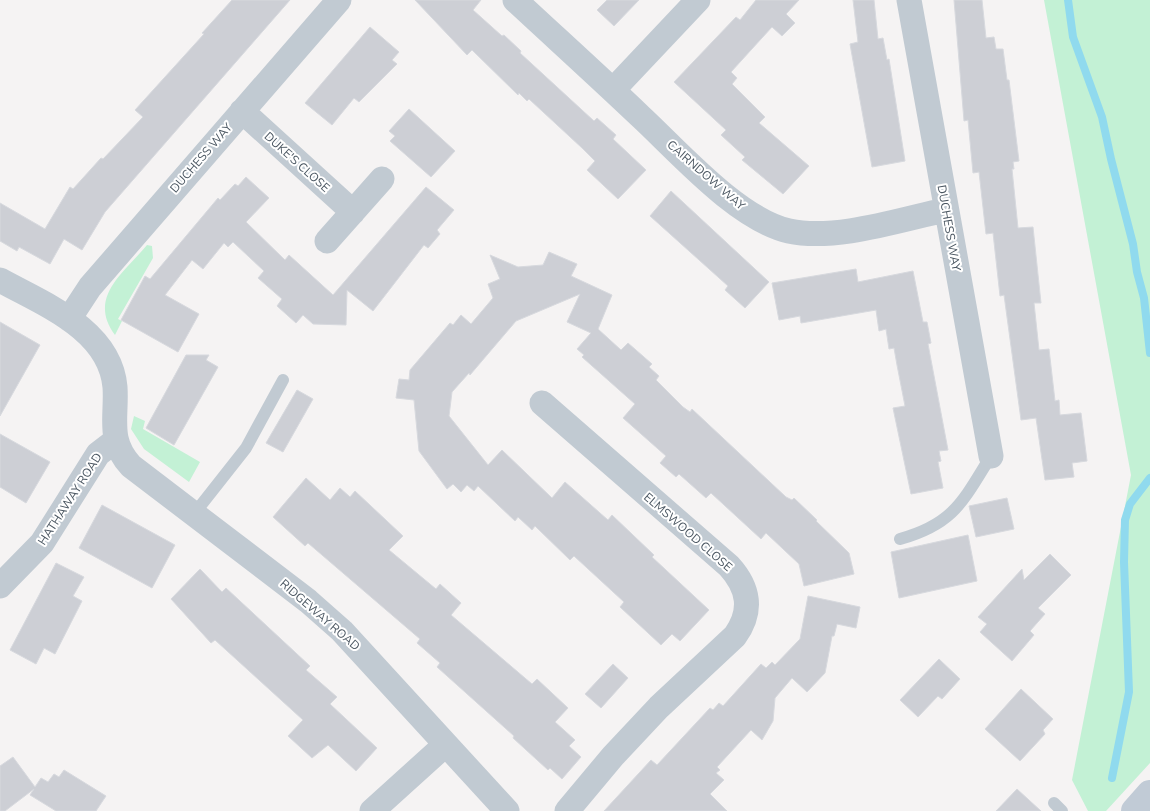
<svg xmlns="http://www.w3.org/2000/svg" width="1150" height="811" viewBox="0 0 1150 811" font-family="'Nunito Sans',sans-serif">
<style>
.green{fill:#c3f1d5}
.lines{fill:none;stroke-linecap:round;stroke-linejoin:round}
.stream{stroke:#90daee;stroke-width:8}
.building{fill:#cdcfd5;stroke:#d7d9de}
.service{stroke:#c1cad2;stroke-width:12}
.minor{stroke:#c1cad2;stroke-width:25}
.secondary{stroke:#c1cbd6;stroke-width:28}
.labels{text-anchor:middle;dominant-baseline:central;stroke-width:4;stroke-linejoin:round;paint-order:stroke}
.street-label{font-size:12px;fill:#4a5661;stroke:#fff}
</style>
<rect width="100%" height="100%" fill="#f5f3f3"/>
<!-- green -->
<path class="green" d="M 1044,0 L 1150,0 L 1150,763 L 1106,811 L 1088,811 L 1072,780 L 1131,475 Z
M 147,245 L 152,246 L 153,258 L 118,319 L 122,321 L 115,335 C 87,297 124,273 147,245 Z
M 134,416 L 145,421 L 143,429 L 200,462 L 189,482 L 144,449 L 131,429 Z"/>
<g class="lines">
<!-- stream -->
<path class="stream" d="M 1068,0 L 1073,37 L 1102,117 L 1111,159 L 1133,244 L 1137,272 L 1144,298 L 1150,353
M 1112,778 L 1129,692 L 1124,562 L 1125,520 L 1130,504 L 1150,478"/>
</g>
<!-- building -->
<path class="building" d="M 232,0 L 290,0 L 105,212 L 82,250 L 64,239 L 50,264 L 19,247 L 17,251 L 0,241 L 0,203 L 45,229 L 70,187 L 73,189 L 101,158 L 103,159 L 143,117 L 135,110 L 204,34 L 202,33 Z
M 415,0 L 481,0 L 473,10 L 502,36 L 504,35 L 521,51 L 520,53 L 594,121 L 597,118 L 616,135 L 613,139 L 646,170 L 618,199 L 587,170 L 595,161 L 582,148 L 529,99 L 527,101 L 519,93 L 518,95 L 472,50 L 467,55 Z
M 607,0 L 639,0 L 614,26 L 597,10 Z
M 756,0 L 799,0 L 786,14 L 795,23 L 782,36 L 772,27 L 731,72 L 737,78 L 732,84 L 765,117 L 759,123 L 809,166 L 783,194 L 742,160 L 745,157 L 721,135 L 726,130 L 674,82 L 736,17 L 740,20 Z
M 853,0 L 874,0 L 878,39 L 883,38 L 887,60 L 889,59 L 905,161 L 872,167 L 850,44 L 858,42 Z
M 954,0 L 982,0 L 986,38 L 994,37 L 996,49 L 1003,49 L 1007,80 L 1009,80 L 1019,161 L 1013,162 L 1014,169 L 1012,169 L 1018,228 L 1033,227 L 1041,303 L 1034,303 L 1039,350 L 1049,349 L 1055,401 L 1059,400 L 1060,415 L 1081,413 L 1087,461 L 1072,463 L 1074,477 L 1045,480 L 1036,418 L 1021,420 L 1004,295 L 1000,296 L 993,233 L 986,234 L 979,172 L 973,173 L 968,120 L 964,121 Z
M 370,27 L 399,52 L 392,60 L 397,64 L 359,102 L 354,98 L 332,125 L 305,103 Z
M 409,109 L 455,151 L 431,177 L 390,141 L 395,136 L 389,131 Z
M 246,177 L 269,198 L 246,222 L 285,260 L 289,255 L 333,295 L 426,187 L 454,210 L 437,230 L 440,234 L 428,248 L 424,245 L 373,311 L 347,290 L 346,325 L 313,324 L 303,315 L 296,323 L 277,306 L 282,299 L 258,278 L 264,271 L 233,242 L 228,247 L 224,243 L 203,269 L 192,260 L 165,295 L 199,314 L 178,352 L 121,320 L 145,276 L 150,279 L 218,198 L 220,200 L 235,184 L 238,186 Z
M 671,191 L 769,282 L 745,308 L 725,290 L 728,286 L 650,216 Z
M 549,252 L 577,264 L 571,276 L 612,295 L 598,329 L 621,350 L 628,343 L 652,364 L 649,367 L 659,376 L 656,380 L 683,407 L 690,412 L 692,409 L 786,497 L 792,500 L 794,498 L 817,520 L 816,521 L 849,553 L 854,574 L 804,586 L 799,564 L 766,533 L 761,539 L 711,493 L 706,498 L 679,474 L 676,477 L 660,463 L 666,456 L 623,418 L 635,404 L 582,357 L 584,355 L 577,349 L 591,333 L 567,322 L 580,294 L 516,321 L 470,375 L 469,373 L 452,392 L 449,416 L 488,465 L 502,450 L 552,498 L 565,482 L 608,520 L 612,515 L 654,555 L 652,557 L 709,610 L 680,641 L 672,634 L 661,645 L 620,607 L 624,602 L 574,556 L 570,560 L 535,526 L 532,530 L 518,517 L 515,521 L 478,486 L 474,491 L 467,485 L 461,492 L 453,484 L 447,489 L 419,451 L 414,400 L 396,398 L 399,379 L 409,380 L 410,370 L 450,323 L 453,325 L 461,315 L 471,324 L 493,298 L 488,284 L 500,279 L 490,255 L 518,267 L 543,265 Z
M 856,269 L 858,282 L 913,271 L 923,322 L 927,322 L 931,343 L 928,344 L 948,450 L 939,451 L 941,461 L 938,462 L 943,488 L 911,494 L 893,408 L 905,406 L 897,365 L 894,348 L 889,349 L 886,329 L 879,331 L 876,310 L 801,323 L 800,316 L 779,320 L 772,283 Z
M 0,322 L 40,345 L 0,416 Z
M 186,355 L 209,355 L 206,360 L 218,367 L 174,445 L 146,428 Z
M 297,390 L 313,399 L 283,452 L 266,443 Z
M 0,434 L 50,462 L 26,503 L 0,487 Z
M 306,478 L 330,500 L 340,488 L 350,497 L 355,491 L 403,536 L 389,550 L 436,589 L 440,584 L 461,603 L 451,615 L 532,684 L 537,679 L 568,708 L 555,722 L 575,740 L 569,746 L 581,757 L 562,779 L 550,768 L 548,770 L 513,738 L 514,736 L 437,667 L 440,663 L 417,643 L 420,639 L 308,543 L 305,546 L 273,517 Z
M 1007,498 L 1014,529 L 976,537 L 969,506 Z
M 102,505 L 175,545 L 152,588 L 79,548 Z
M 968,535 L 977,581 L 899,598 L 891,552 Z
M 1050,554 L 1071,575 L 1038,608 L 1045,614 L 1030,631 L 1034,635 L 1012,661 L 980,632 L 987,624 L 978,617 L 1022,569 L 1024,580 Z
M 56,563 L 84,577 L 73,596 L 82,601 L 55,654 L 44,648 L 36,664 L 10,650 Z
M 200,569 L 222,592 L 226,588 L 310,666 L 306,670 L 337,697 L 330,704 L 377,748 L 356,771 L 328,745 L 312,758 L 288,736 L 303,720 L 215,640 L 211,643 L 171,599 Z
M 808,596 L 860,607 L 856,628 L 837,624 L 834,636 L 832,636 L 825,673 L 807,692 L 792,678 L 775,698 L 773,721 L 762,740 L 751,730 L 717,767 L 720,770 L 716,773 L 724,780 L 710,794 L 727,811 L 604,811 L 651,760 L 657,765 L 710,708 L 713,710 L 719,703 L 723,706 L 761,664 L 766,668 L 772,662 L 775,665 L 800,639 Z
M 939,659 L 960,679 L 942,699 L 938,696 L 918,717 L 900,700 Z
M 613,664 L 628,678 L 601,708 L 585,694 Z
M 1021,689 L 1053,719 L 1043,730 L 1045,734 L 1020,761 L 985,729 Z
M 13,757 L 35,787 L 41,778 L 48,782 L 54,774 L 59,777 L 64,770 L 106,796 L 96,811 L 56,811 L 30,795 L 34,789 L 5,811 L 0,811 L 0,766 Z
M 1017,789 L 1041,811 L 996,811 Z"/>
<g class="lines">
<!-- service -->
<path class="service" d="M 194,514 L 246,448 L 283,380
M 900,539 C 954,524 963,501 991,456
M 1054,803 L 1062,811"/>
<!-- minor -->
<path class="minor" d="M 515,0 C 557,39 599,77 640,116 C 679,152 737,219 789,231 C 835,241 899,220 945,210
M 909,0 L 991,456
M 613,90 L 698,0
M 242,111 L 353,212
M 327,241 L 382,179
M 0,280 C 43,304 110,329 115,387 C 117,418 107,440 131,466 L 308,601 L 342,631 L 507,811
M 69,319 L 90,287 L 339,0
M 542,403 L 729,566 C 749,588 753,611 735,636 L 659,707 L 613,756 L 567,811
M 0,586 L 42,543 L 98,454 L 115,441
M 372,811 L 445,745"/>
<!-- secondary -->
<path class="secondary" d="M 1135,811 L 1150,794"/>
</g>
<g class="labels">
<!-- street labels -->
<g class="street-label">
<text transform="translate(201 158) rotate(-49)">DUCHESS WAY</text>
<text transform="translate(297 162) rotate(42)">DUKE'S CLOSE</text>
<text transform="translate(706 175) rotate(41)">CAIRNDOW WAY</text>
<text transform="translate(949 228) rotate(80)">DUCHESS WAY</text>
<text transform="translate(70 499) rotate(-57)">HATHAWAY ROAD</text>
<text transform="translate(688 532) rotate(41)">ELMSWOOD CLOSE</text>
<text transform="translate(320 615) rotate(41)">RIDGEWAY ROAD</text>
</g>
</g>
</svg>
